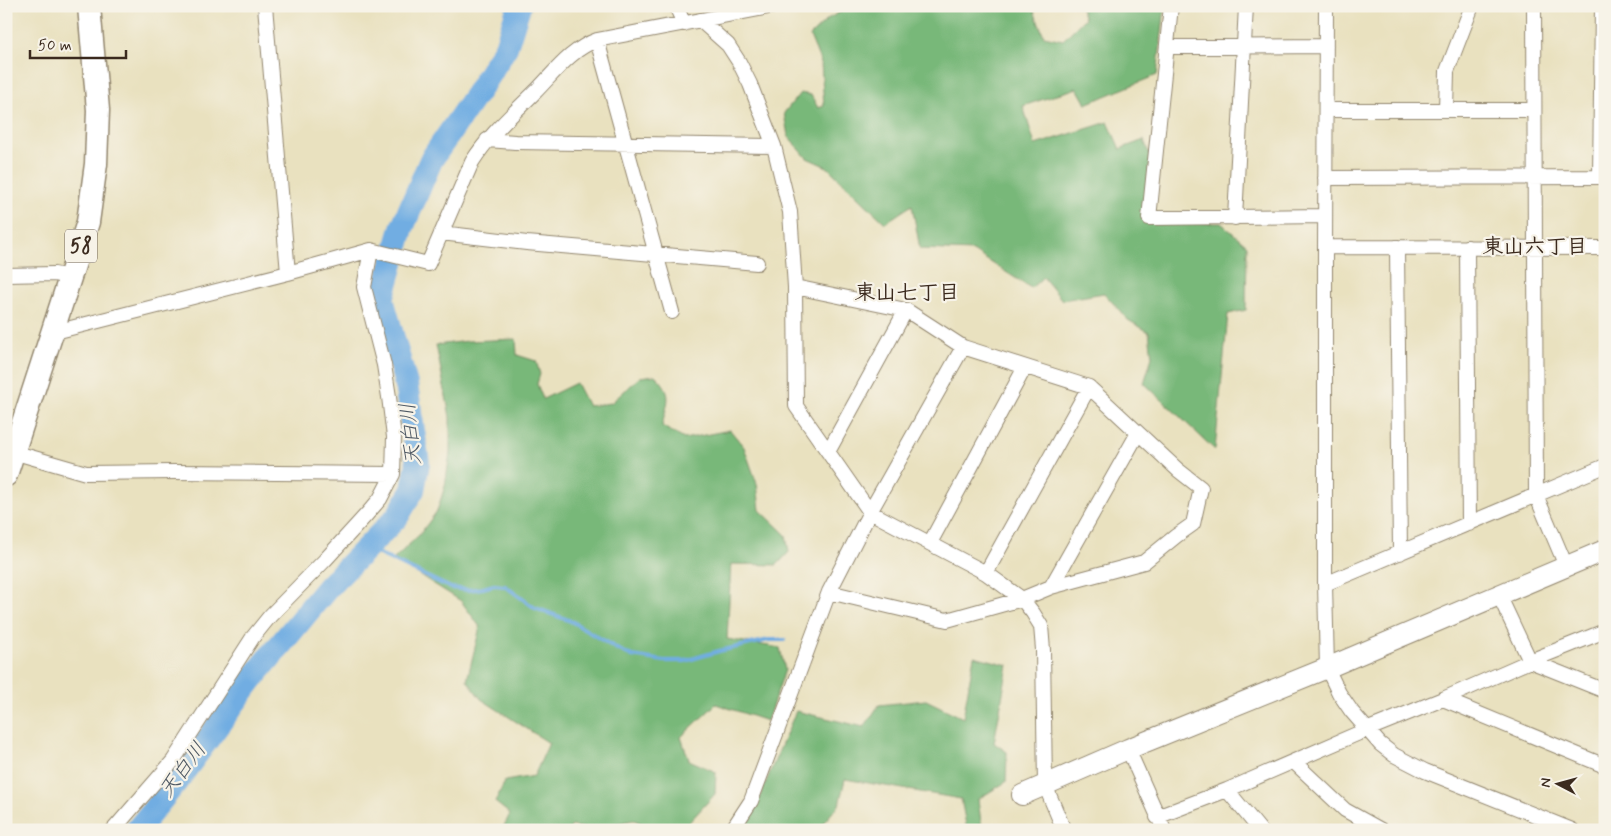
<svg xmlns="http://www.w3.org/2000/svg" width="1611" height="836" viewBox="0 0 1611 836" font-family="Mynerve,'Klee One',sans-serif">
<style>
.forest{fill:#78b879;stroke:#5a714c}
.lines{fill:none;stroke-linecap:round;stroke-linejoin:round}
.stream{stroke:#71ade2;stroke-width:4}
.river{stroke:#71ade2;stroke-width:24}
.street-casing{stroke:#92866e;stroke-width:16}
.secondary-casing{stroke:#92866e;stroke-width:22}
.primary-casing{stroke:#92866e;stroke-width:25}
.street{stroke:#fff;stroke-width:14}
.secondary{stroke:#fff;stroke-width:20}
.primary{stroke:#fff;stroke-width:22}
.labels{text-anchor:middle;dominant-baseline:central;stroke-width:4.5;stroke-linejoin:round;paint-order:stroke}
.shield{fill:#f7f3e8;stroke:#73665b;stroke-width:1}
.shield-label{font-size:19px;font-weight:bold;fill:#3b2a1e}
.neighbourhood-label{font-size:21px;font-weight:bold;fill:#3b2a1e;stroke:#f7f3e8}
.water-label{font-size:21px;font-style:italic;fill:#4e5863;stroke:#f7f3e8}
</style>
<rect width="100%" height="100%" fill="#f7f3e8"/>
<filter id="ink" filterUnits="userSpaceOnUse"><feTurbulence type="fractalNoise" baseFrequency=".02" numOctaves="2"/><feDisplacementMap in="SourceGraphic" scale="10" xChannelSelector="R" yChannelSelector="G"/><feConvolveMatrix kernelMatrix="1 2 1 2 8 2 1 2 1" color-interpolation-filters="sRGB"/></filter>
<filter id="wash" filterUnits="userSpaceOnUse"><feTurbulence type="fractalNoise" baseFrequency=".0096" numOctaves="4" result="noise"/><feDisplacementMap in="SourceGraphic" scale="20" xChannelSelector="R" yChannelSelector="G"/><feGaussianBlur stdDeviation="1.12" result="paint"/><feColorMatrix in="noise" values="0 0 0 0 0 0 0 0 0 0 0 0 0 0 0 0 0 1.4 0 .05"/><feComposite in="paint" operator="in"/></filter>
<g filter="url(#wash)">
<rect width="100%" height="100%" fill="#e9e1bf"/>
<!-- forest -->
<path class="forest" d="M 852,6 L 1032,6 L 1044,36 L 1063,40 L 1085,18 L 1080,6 L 1165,6 L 1157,75 L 1086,104 L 1077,88 L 1023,106 L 1035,145 L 1108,122 L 1120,149 L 1144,140 L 1150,156 L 1144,223 L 1221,223 L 1247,245 L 1246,310 L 1228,314 L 1215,450 L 1144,383 L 1152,357 L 1149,332 L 1128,320 L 1104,293 L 1062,300 L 1043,277 L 1031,288 L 973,251 L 920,249 L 912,205 L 885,223 L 827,167 L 807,158 L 788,136 L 784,113 L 800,93 L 811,95 L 818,108 L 824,106 L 821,63 L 810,36 L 829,18 Z
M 516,339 L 517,355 L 536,361 L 540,374 L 537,384 L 543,399 L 576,383 L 588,406 L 611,403 L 640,377 L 655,375 C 675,394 667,402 662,426 L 684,439 L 730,430 L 744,447 L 757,484 L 760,510 L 786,535 L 789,552 L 777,565 L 731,564 L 727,639 L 780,648 L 785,670 L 767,721 L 716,704 L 681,737 L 689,760 L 716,772 L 715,794 L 682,830 L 657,830 L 634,820 L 589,829 L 571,826 L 570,830 L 502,830 L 510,814 L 495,802 L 505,781 L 534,776 L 549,743 L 481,699 L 467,680 L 480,627 L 461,601 L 394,559 L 420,534 L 437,511 L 445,486 L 450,453 L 450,417 L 436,345 L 468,341 Z
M 974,656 L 1008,665 L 994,743 L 1007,752 L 1006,782 L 978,799 L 982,830 L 967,830 L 961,799 L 845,779 L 839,805 L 817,830 L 741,830 L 760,796 L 796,711 L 864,727 L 879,705 L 926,700 L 963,718 Z"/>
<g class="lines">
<!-- stream -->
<path class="stream" d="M 366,548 L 451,588 L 468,590 L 483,588 L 494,585 L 505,586 L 535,608 L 571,621 L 617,649 L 632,656 L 664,661 L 685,661 L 719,651 L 769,640 L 784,640"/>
<!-- river -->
<path class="river" d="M 137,830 L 176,782 L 252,679 L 328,587 L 397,517 L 413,490 L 418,463 L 406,384 L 382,299 L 402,228 L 431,160 L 479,90 L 506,47 L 519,6"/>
</g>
</g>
<g filter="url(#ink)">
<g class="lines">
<!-- street casing -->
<g class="street-casing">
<path id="street" d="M 265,6 L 288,273
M 676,6 L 684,24
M 1171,6 L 1149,218 L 1325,216
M 1326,6 L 1325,247 L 1325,584 L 1327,668 L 1339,693 L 1352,712 L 1380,744 L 1394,755 L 1425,771 L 1572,830
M 1534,6 L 1536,495 L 1566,566
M 700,20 L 728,45 L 739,62 L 750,84 L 774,146 L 790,212 L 795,287 L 796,406 L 870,512 L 986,573 L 1022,599 L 1033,613 L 1041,626 L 1043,650 L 1045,785 L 1064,830
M 597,40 L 672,312
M 1168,47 L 1326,46
M 1326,110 L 1534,110
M 1446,110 L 1447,71 L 1472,6
M 487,140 L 515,142 L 774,146
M 1600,177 L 1602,6
M 1325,178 L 1605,177
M 1235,218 L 1246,6
M 441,233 L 527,243 L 757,263
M 1325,247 L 1605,248
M 1397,247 L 1400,553
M 1467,247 L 1469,524
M 6,275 L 54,274 L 70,277
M 795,287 L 906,310 L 963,347 L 1089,387 L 1178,470 L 1201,488 L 1193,524 L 1176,536 L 1144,562 L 1051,587 L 1022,599 L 947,620 L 829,592
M 51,333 L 288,273 L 371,250 L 428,264 L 472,162 C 489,135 512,115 535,92 C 554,73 571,49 597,40 L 774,6
M 13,452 L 86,473 L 174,472 L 393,474
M 828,452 L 906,310
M 930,543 L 1025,367
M 986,573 L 1089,387
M 1325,584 L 1605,466
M 1051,587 L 1138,433
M 1499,595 L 1530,661 L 1605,691
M 1443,699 L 1605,766
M 1128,749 L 1164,830
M 1294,762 L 1345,810 L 1381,830
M 1227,790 L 1260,830
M 1157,817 L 1227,790 L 1366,730 L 1443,699 L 1530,661 L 1605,631
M 113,830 L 173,761 L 253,637 L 270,616 L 325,560 L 367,514 L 380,499 L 393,474 L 394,437 L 389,397 L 384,365 L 364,287 L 371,250
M 732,830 L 751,801 L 829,592 L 870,512 L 963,347"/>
</g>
<!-- secondary casing -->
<g class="secondary-casing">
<path id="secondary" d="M 1022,795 L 1128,749 L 1327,668 L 1605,550"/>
</g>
<!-- primary casing -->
<g class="primary-casing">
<path id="primary" d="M 6,475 L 88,222 L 96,164 L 98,110 L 89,6"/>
</g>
<!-- street -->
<use href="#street" class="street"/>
<!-- secondary -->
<use href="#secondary" class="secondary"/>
<!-- primary -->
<use href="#primary" class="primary"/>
</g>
</g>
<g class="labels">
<!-- shield labels -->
<rect class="shield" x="65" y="229.5" width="32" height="33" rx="4"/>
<g class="shield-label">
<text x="81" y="246">58</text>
</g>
<!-- neighbourhood labels -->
<g class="neighbourhood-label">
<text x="1535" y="247">東山六丁目</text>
<text x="907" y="293">東山七丁目</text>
</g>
<!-- water labels -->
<g class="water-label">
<text transform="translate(411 434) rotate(-96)">天白川</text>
<text transform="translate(183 770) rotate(-53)">天白川</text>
</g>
</g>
<!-- margin -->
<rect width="1611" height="836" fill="none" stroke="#f7f3e8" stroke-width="25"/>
<!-- north arrow -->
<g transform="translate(1558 784) rotate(276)" stroke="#f7f3e8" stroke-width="4" paint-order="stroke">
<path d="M0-4L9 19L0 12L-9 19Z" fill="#3b2a1e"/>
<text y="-8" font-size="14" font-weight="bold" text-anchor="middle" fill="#3b2a1e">N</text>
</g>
<!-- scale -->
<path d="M30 50v8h96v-8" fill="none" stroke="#3b2a1e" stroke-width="2.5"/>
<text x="38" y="50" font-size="15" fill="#3b2a1e" stroke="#f7f3e8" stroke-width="4" paint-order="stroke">50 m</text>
</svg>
